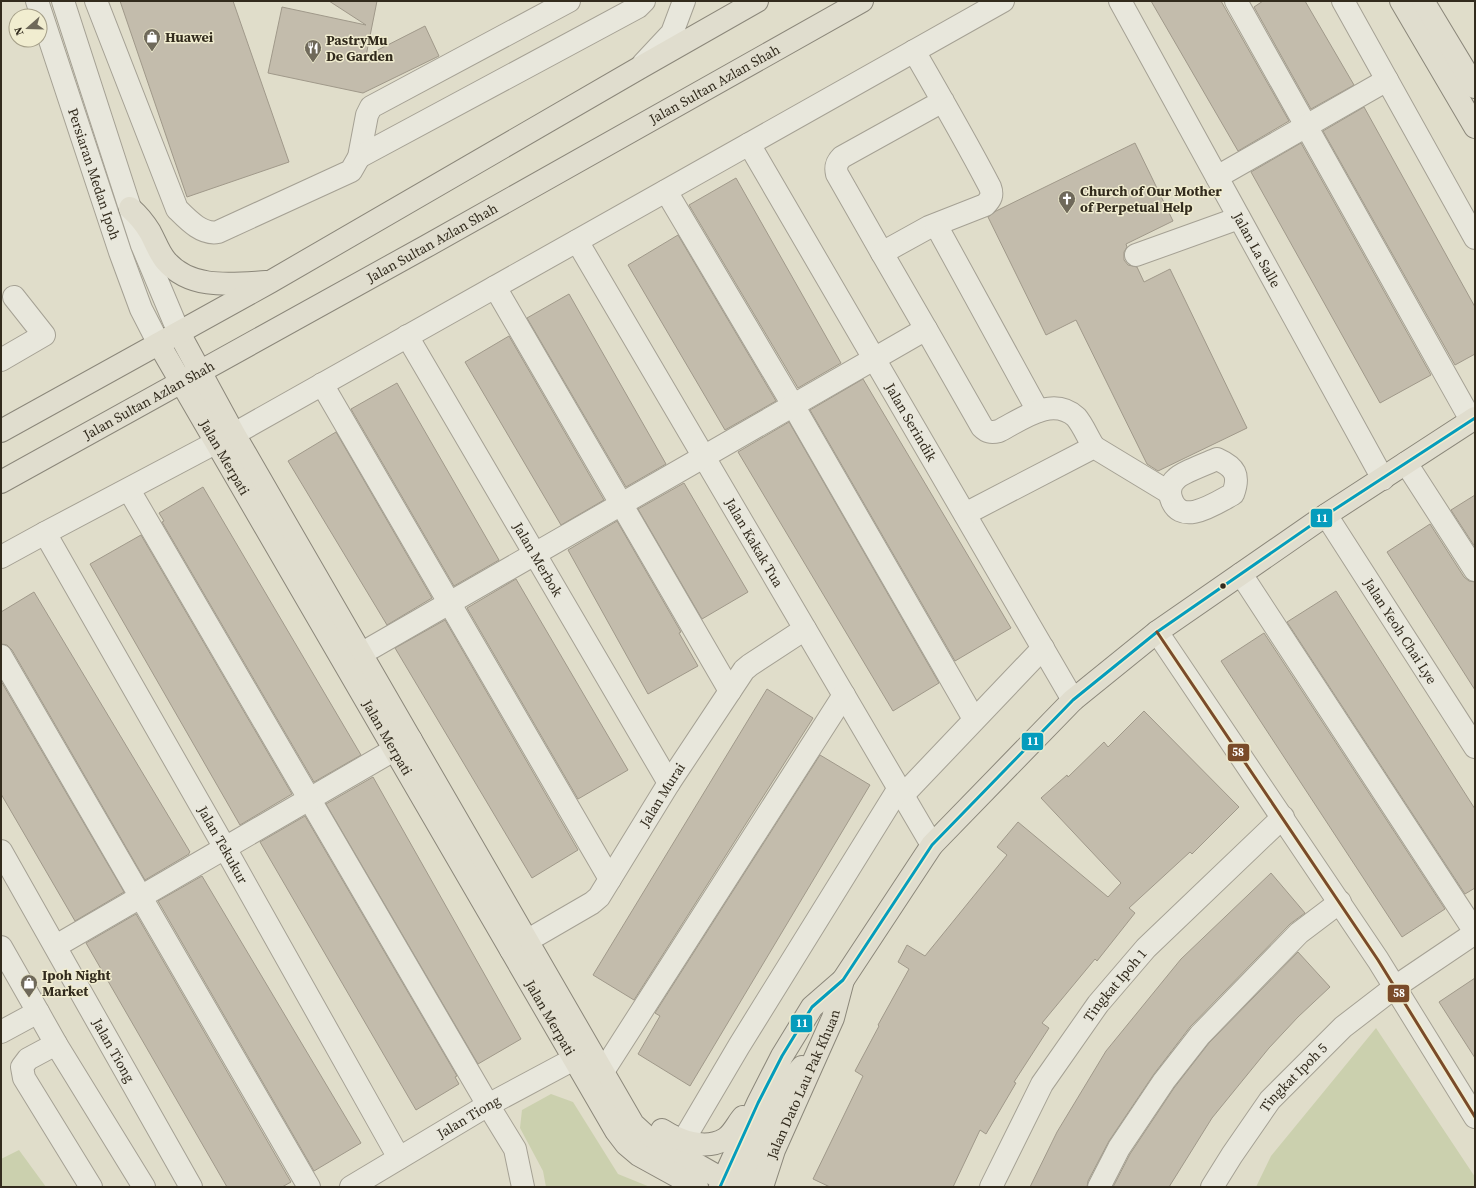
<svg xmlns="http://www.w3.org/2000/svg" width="1476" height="1188" viewBox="0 0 1476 1188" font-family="'Source Serif 4',serif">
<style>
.green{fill:#cbd0ae}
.building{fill:#c3bcac;stroke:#a0998a}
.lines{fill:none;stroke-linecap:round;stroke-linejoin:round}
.minor-casing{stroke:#a5a194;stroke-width:24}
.major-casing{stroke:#8b877a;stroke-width:24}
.minor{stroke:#e8e7dc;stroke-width:22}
.major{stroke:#e0ddce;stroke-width:22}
.bus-1-casing{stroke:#f1edd0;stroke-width:6}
.bus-2-casing{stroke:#f1edd0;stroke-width:6}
.bus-1{stroke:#059cbc;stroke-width:3}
.bus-2{stroke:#7a4b2a;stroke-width:3}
.bus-dot{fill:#322b1d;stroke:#f1edd0;stroke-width:1.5}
.labels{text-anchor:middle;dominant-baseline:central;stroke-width:3;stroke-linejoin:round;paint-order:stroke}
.poi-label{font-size:14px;font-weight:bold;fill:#322b1d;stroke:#f1edd0;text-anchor:start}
.street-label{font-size:14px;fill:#322b1d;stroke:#f1edd0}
.line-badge{stroke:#f1edd0;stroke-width:1.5}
.badge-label{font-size:11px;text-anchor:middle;font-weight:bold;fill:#fff}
</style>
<rect width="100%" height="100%" fill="#e0ddca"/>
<!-- green -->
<path class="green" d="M 1376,1028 L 1475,1177 L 1475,1187 L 1256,1187 L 1271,1156 Z
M 551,1094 L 573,1102 L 618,1174 L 650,1187 L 546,1187 L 543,1171 L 520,1128 L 522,1110 Z
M 19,1150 L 46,1187 L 1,1187 L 1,1159 Z"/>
<!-- building -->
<path class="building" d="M 120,1 L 233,1 L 289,162 L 187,197 Z
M 329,1 L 377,1 L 366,56 L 425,26 L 439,56 L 363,93 L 268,73 L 282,7 L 366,25 Z
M 1151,1 L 1221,1 L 1289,121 L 1238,151 Z
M 1263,1 L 1305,1 L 1354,85 L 1311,109 L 1254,7 Z
M 1364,107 L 1475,307 L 1475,354 L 1455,365 L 1323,131 Z
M 1135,143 L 1173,221 L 1126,244 L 1127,247 L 1124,252 L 1124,260 L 1128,265 L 1137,267 L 1144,282 L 1170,269 L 1247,428 L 1158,471 L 1147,464 L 1076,320 L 1046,335 L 988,217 L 996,211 Z
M 1301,143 L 1431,375 L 1380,403 L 1251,172 Z
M 736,178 L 841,363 L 798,388 L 689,205 Z
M 678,235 L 776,401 L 725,430 L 628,265 Z
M 569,294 L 666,464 L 626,487 L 527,318 Z
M 509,336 L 604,500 L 561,525 L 465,362 Z
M 863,379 L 1011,628 L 955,661 L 810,410 Z
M 397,383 L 499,560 L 454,586 L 351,409 Z
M 789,422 L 939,683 L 893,711 L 738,452 Z
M 336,432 L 432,598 L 387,625 L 288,461 Z
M 684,483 L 748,592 L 702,619 L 638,509 Z
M 203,487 L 361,755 L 314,782 L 162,522 L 164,521 L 159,513 Z
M 1475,495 L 1475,547 L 1451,510 Z
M 617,521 L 681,632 L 679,633 L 698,666 L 648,694 L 568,550 Z
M 1430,524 L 1464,577 L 1469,581 L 1475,582 L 1475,690 L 1387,552 Z
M 141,535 L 292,794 L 240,825 L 90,564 Z
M 516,579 L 628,770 L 578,799 L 467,608 Z
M 1336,591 L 1475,809 L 1475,888 L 1465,894 L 1287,622 Z
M 34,592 L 190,852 L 189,853 L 189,854 L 145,880 L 12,650 L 7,645 L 1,644 L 1,612 Z
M 445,620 L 578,850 L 532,878 L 395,648 Z
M 1264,633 L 1445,909 L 1402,937 L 1221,661 Z
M 1,681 L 124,892 L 75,921 L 1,794 Z
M 767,689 L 813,718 L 634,1000 L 593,975 Z
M 1144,711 L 1239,807 L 1192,854 L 1190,852 L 1129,908 L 1135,913 L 1097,961 L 1095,959 L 1042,1023 L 1049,1028 L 1014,1082 L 1016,1083 L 986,1134 L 980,1130 L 953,1187 L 830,1187 L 813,1179 L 863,1076 L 855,1071 L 879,1026 L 878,1025 L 909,969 L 898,962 L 907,945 L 925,956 L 1007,855 L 997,847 L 1018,822 L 1108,897 L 1121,883 L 1041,798 L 1067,775 L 1068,777 L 1104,742 L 1108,747 Z
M 820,755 L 870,785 L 690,1086 L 638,1054 L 660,1016 L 655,1013 Z
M 373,777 L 521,1039 L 478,1064 L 326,804 Z
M 305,816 L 457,1076 L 455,1077 L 459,1084 L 416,1110 L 260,842 Z
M 1271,873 L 1305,913 L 1290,924 L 1190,1027 L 1154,1074 L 1109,1141 L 1088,1181 L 1087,1187 L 1030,1187 L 1057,1132 L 1106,1051 L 1181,959 Z
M 202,876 L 361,1143 L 314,1171 L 158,901 Z
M 136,914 L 291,1182 L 282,1187 L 227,1187 L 86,943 Z
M 1298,952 L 1330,987 L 1298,1017 L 1269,1048 L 1212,1118 L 1169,1187 L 1113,1187 L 1130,1154 L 1174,1088 L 1209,1043 Z
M 1475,978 L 1475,1058 L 1439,1002 Z"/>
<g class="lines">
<!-- minor casing -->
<g class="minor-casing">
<g id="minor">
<path id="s1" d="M 37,1 L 120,252 L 141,309 L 159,344"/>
<path d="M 63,1 L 142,245 L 179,333"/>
<path d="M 96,1 L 177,209 C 188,220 202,235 218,232 L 351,171 L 359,157 L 367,115 L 371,107 L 569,1"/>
<path id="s2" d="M 1120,1 L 1383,479"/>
<path d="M 1236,1 L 1471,420"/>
<path d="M 1343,1 L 1475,238"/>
<path d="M 914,51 C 940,96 966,141 990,187 C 993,195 991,199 985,205 L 929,227 L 882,253 L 837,174 C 835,166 837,162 842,157 L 943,101"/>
<path d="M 643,64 L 672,33 L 684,1"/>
<path id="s3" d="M 749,144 L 1073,700"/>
<path d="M 359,157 L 638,7 L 644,1"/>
<path d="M 1217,177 L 1387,80"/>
<path d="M 666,191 L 793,405 L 974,719"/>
<path d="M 936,225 L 1038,411"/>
<path id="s4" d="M 577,241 L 932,845"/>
<path d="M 882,253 L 926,329"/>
<path d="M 1136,255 L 1239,218"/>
<path d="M 495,287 L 730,691"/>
<path id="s5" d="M 407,336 L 669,783"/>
<path d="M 1,360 L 44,335 L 14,297"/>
<path d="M 322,384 L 610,879"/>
<path d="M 234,434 L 1003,1"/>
<path d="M 1217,459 C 1235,467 1240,475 1233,494 C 1216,503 1180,528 1171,498 C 1169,491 1170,484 1176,479 C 1181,473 1208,463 1217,459 Z"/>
<path d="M 1406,463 L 1475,570"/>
<path d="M 129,490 L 488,1105 L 515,1149 L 523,1187"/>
<path d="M 965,514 L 1094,447 L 1170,493"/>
<path id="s6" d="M 1326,515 L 1475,747"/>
<path id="s7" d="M 45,533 L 225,848 L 399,1158"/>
<path d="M 1,557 L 45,533 L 217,442"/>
<path d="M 1241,574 L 1475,932"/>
<path d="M 1157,632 L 1378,960 L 1475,1117"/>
<path d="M 1,656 L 309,1187"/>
<path d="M 345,663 L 926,329 L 982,427 C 987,432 991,433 999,431 C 1021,420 1052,395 1076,417 C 1083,425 1088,438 1094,447"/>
<path d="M 903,795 L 1043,648"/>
<path id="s8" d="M 1,851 L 191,1187"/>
<path d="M 56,946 L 411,740"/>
<path d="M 1,947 L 38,1012 L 1,1032"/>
<path id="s9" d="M 511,950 L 592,903 L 599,897 L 669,783 L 744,670 L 750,665 L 805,629"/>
<path d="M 38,1012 L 56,1044 L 144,1187"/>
<path d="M 56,1044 L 28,1059 L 22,1067 L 24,1078 L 91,1187"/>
<path d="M 602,1073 L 844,695"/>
<path d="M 683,1141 L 739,1046 L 899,788"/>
<path id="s10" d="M 351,1187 L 488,1105 L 589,1051"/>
<path id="s11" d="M 991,1187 L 1042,1084 L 1098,1004 L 1146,948 L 1283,817"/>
<path d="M 1099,1187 L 1119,1148 L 1164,1081 L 1200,1035 L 1299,933 L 1340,902"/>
<path id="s12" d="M 1212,1187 L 1232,1155 L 1270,1100 L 1343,1027 L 1395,987 L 1475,933"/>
</g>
</g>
<!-- major casing -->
<g class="major-casing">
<g id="major">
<path d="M 1401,1 L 1475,127"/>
<path d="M 1423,1 L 1475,87"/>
<path d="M 130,208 C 138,215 144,222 150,232 C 155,241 159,253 166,261 C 191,290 232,284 266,282"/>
<path d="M 179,333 L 234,434 L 633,1124 L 645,1135 L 722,1179 L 729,1187"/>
<path id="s13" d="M 159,344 L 616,1131 L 626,1144 L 639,1155 L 697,1187"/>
<path d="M 1,431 L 270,282 L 641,67 L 757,1"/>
<path id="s14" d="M 1,482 L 425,247 L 862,1"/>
<path d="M 662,1130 C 679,1141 705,1151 725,1139 C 733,1134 737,1124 743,1117"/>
<path d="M 720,1187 L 758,1103 L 782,1056 L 812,1007 L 843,980 L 932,845 L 1073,700 L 1157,632 L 1326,515 L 1475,418"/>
<path d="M 740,1187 C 749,1177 750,1165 754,1153 C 766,1123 779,1090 802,1067"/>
<path id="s15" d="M 762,1187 L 774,1150 L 833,1018 L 843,980"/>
</g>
</g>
<!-- minor -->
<use href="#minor" class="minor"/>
<!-- major -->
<use href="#major" class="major"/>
<!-- bus-1 casing -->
<g class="bus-1-casing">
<path id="bus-1" d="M 720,1187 L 758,1103 L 782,1056 L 812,1007 L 843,980 L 932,845 L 1073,700 L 1157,632 L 1326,515 L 1475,418"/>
</g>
<!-- bus-2 casing -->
<g class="bus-2-casing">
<path id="bus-2" d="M 1157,632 L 1378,960 L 1475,1117"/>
</g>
<!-- bus-1 -->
<use href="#bus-1" class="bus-1"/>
<!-- bus-2 -->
<use href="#bus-2" class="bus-2"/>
</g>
<!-- icons -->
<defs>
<g id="shop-pin" transform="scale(0.9)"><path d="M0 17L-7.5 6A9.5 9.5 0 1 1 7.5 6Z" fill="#6f695a" stroke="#f1edd0"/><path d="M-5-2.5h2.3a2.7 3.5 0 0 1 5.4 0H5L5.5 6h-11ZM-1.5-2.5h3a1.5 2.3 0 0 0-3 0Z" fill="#fff"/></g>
<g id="restaurant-pin" transform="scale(0.9)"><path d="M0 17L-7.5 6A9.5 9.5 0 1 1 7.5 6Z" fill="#6f695a" stroke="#f1edd0"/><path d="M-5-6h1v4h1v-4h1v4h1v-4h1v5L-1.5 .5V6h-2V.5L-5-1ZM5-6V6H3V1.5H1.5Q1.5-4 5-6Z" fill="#fff"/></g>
<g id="church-pin" transform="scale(0.9)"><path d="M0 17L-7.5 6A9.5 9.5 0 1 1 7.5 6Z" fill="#6f695a" stroke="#f1edd0"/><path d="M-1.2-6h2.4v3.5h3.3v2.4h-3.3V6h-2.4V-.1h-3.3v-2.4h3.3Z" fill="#fff"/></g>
</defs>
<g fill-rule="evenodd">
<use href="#shop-pin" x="152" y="37"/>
<use href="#restaurant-pin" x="313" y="48"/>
<use href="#church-pin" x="1067" y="199"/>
<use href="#shop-pin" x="29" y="983"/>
</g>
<!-- markers -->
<circle class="bus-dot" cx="1223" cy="586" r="3.5"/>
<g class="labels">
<!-- poi labels -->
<g class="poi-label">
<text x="165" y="37">Huawei</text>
<text x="326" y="40">PastryMu<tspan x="326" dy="16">De Garden</tspan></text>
<text x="1080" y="191">Church of Our Mother<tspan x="1080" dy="16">of Perpetual Help</tspan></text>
<text x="42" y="975">Ipoh Night<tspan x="42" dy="16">Market</tspan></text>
</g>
<!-- street labels -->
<g class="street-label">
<text stroke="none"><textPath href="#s14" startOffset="817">Jalan Sultan Azlan Shah</textPath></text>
<text stroke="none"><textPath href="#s1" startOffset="182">Persiaran Medan Ipoh</textPath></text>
<text stroke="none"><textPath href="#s14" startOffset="493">Jalan Sultan Azlan Shah</textPath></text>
<text stroke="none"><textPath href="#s2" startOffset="284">Jalan La Salle</textPath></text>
<text stroke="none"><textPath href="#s14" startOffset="169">Jalan Sultan Azlan Shah</textPath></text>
<text stroke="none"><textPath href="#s3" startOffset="322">Jalan Serindik</textPath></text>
<text stroke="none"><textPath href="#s13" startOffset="131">Jalan Merpati</textPath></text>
<text stroke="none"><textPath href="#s4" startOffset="350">Jalan Kakak Tua</textPath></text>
<text stroke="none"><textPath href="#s5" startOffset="259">Jalan Merbok</textPath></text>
<text stroke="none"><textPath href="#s6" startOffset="138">Jalan Yeoh Chai Lye</textPath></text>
<text stroke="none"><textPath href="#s13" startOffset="455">Jalan Merpati</textPath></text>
<text stroke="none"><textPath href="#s9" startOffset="223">Jalan Murai</textPath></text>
<text stroke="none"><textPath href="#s7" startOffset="359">Jalan Tekukur</textPath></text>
<text stroke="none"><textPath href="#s11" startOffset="238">Tingkat Ipoh 1</textPath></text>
<text stroke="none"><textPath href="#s13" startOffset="779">Jalan Merpati</textPath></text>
<text stroke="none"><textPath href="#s8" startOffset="229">Jalan Tiong</textPath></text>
<text stroke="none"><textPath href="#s12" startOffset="137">Tingkat Ipoh 5</textPath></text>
<text stroke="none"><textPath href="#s15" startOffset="111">Jalan Dato Lau Pak Khuan</textPath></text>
<text stroke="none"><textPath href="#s10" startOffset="137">Jalan Tiong</textPath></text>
</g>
</g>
<g class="line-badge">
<rect x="1310" y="508" width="23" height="20" rx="4" fill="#059cbc"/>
<rect x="1021" y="732" width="23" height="19" rx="4" fill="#059cbc"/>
<rect x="1227" y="743" width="23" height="19" rx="4" fill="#7a4b2a"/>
<rect x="1387" y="984" width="23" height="19" rx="4" fill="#7a4b2a"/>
<rect x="790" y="1014" width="23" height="19" rx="4" fill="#059cbc"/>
</g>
<g class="badge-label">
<text x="1322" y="522">11</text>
<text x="1033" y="745">11</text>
<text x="1238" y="756">58</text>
<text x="1399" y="997">58</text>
<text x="802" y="1027">11</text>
</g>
<!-- border -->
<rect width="1476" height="1188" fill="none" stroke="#322b1d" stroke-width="4"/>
<!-- north arrow -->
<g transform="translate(28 28) rotate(250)"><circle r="19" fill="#f1edd0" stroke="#a59f88"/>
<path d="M0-3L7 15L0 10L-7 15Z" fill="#6f695a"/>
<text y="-6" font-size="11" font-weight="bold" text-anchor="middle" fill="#322b1d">N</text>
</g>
</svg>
